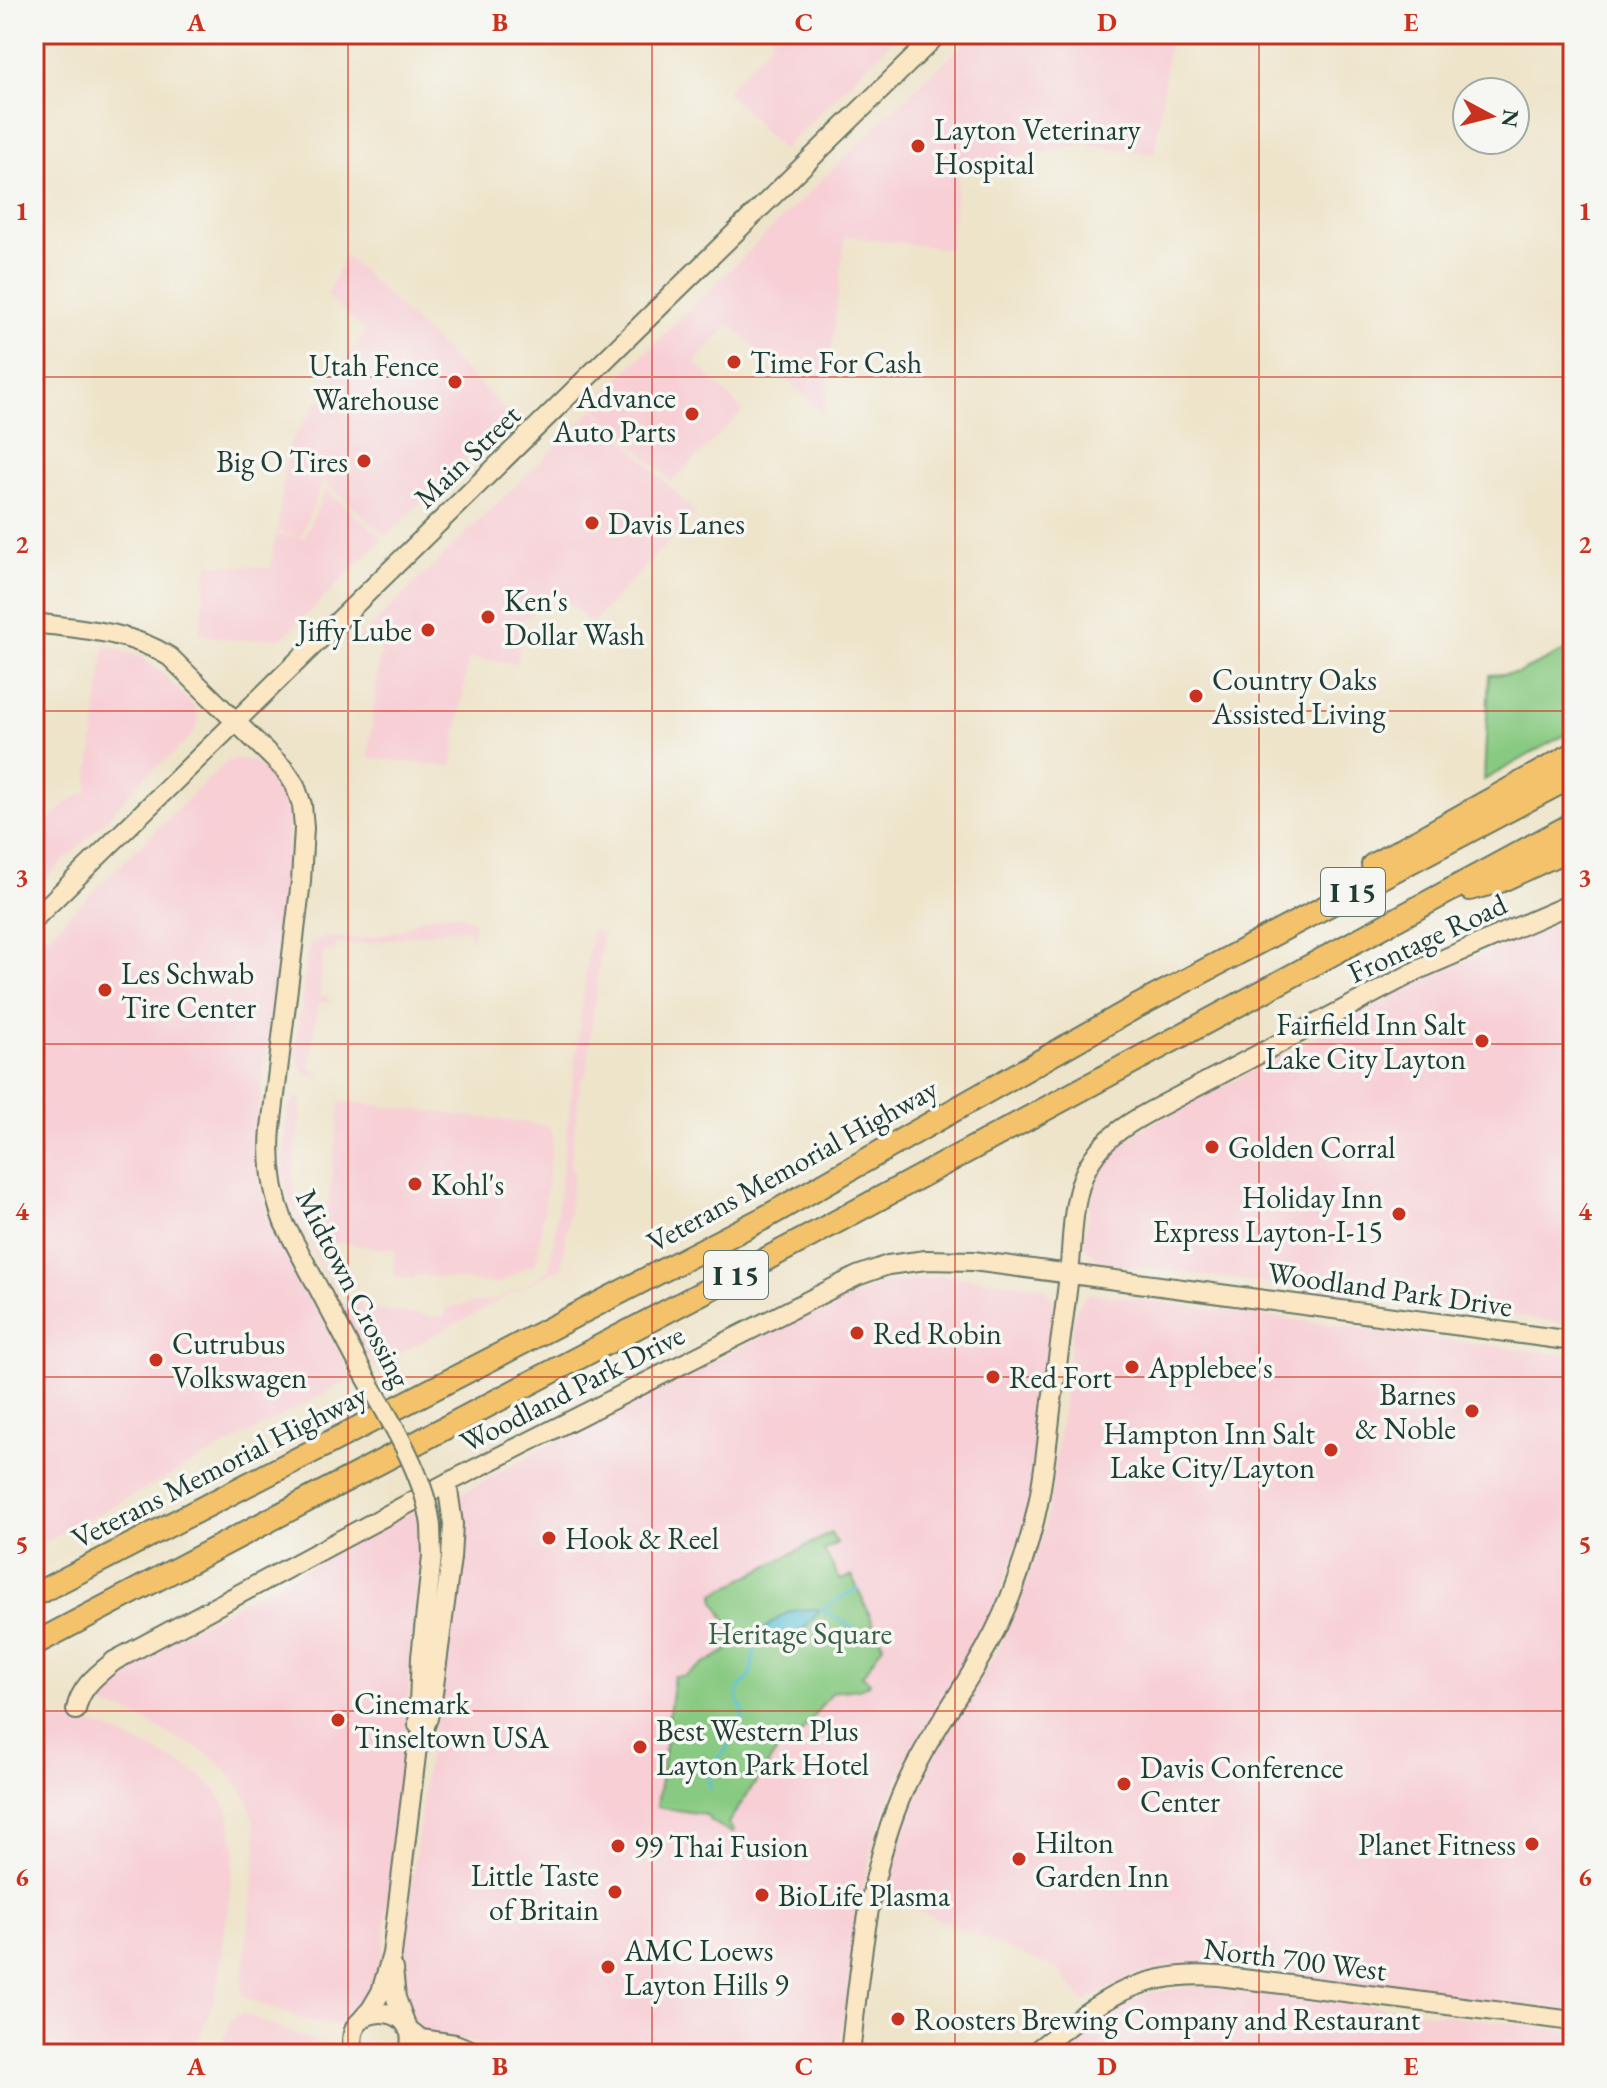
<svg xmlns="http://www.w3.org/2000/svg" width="1607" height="2088" viewBox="0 0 1607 2088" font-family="'EB Garamond',serif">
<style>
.built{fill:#f7cfd5}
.green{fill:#89ca82;stroke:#54845b;stroke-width:2}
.water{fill:#5ac2d7;stroke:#3c8086;stroke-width:2}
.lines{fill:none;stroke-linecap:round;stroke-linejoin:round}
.stream{stroke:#5ac2d7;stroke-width:3}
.secondary-casing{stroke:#677768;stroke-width:22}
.highway-casing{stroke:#677768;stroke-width:26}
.secondary{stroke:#fbe7c3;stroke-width:18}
.highway{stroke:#f4c26a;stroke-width:22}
.secondary-bridge-casing{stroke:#677768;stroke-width:22;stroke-linecap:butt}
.secondary-bridge{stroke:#fbe7c3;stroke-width:18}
.grid{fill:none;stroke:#c8321e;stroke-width:2;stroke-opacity:0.55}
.poi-dot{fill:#c8321e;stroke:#f6f6f2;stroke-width:3}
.labels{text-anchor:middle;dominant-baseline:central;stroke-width:7;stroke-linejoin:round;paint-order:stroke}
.shield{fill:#f6f6f2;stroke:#60746d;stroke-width:2}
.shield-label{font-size:28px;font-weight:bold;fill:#1f3d34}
.poi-label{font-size:30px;fill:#1f3d34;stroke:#f6f6f2;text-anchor:start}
.street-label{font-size:30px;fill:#1f3d34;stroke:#f6f6f2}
.park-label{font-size:30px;fill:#3a6048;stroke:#f6f6f2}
.neatline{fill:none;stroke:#c8321e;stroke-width:3}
.grid-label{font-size:26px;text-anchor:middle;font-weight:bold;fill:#c8321e}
</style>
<rect width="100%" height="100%" fill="#f6f6f2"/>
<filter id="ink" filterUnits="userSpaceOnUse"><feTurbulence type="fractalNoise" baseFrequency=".0125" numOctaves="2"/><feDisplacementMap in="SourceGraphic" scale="16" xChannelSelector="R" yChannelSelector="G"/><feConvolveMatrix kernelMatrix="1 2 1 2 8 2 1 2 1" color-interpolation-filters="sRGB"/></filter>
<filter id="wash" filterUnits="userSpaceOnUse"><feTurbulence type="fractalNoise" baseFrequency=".006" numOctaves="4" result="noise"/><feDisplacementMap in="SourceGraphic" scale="32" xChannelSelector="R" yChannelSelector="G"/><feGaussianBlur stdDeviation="1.8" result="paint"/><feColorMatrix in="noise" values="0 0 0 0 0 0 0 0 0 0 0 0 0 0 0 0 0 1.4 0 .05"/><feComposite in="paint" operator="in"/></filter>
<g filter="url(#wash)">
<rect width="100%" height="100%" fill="#eee4ca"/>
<!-- built -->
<path class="built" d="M 774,34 L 899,34 L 782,150 L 726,91 L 773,41 L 771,38 Z
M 975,34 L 1170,34 L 1155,154 L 1082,144 L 959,169 L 950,249 L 845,236 L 824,415 L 730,324 L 695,362 L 743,411 L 672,482 L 592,405 L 903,100 Z
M 345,255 L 511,415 L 386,536 L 323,481 L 301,536 L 277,532 L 288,446 L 365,331 L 327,296 Z
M 594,409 L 696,513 L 591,624 L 557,591 L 523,621 L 517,663 L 468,658 L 452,767 L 368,758 L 381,647 L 358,644 L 356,641 Z
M 325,489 L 383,539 L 284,637 L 235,640 L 199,634 L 208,564 L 271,568 L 276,534 L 304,538 Z
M 105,645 L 141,657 L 161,672 L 195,708 L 198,717 L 197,726 L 192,735 L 173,754 L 146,775 L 102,824 L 34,890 L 34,835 L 71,799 L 87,792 Z
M 237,758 L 254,761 L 274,781 L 285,800 L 289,821 L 285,892 L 256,1133 L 255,1148 L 260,1184 L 273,1227 L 353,1378 L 34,1548 L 34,950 L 222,766 L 229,761 Z
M 439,914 L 457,914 L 474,921 L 473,938 L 469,938 L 469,929 L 450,929 L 364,944 L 336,944 L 334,951 L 324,951 L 319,995 L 328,997 L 329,1000 L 328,1002 L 318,1002 L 310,1069 L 318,1071 L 319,1075 L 318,1077 L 313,1076 L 304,1072 L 298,1064 L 295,1053 L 307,955 L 311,943 L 324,937 L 355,939 L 381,935 L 401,930 L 423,918 Z
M 1573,916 L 1573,1324 L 1101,1262 L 1083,1246 L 1093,1187 L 1103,1165 L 1113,1151 L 1141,1129 L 1442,971 Z
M 591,931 L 603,933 L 586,1076 L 581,1080 L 570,1167 L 574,1172 L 562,1267 L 374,1367 L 302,1233 L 289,1203 L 281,1169 L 289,1105 L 295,1098 L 302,1098 L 293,1175 L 296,1199 L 302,1224 L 306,1236 L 343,1306 L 354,1297 L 359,1296 L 361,1298 L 361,1308 L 444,1317 L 447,1308 L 501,1298 L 533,1281 L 548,1270 L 551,1260 Z
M 340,1101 L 544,1125 L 549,1128 L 552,1132 L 553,1137 L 538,1255 L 535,1263 L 497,1284 L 415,1275 L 414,1279 L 393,1277 L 395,1250 L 332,1242 L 325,1234 Z
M 942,1276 L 960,1277 L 1043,1287 L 1055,1302 L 1042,1408 L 1030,1493 L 1023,1526 L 1009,1569 L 994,1607 L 971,1654 L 918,1739 L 890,1797 L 874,1842 L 861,1892 L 839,2054 L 558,2054 L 424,2036 L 403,2008 L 399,1963 L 407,1925 L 426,1770 L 441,1689 L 459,1501 L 461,1494 L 540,1449 L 778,1328 L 881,1284 Z
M 1089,1293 L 1573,1356 L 1573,2011 L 1331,1982 L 1250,1967 L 1187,1965 L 1134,1975 L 1084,2002 L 1058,1970 L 882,1896 L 893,1852 L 918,1786 L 942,1739 L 996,1653 L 1013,1616 L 1030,1573 L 1041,1539 L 1051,1495 L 1075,1310 Z
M 415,1510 L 421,1538 L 420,1565 L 410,1651 L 406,1750 L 389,1887 L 380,1982 L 358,2016 L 349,2022 L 337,2025 L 316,2023 L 287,2014 L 247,1998 L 241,1994 L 257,1846 L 255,1827 L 250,1808 L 245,1795 L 236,1782 L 220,1764 L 208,1754 L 127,1712 L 100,1705 L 95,1701 L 93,1691 L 113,1670 Z
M 53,1719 L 83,1722 L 110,1730 L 187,1767 L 206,1780 L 216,1790 L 230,1815 L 235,1848 L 219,1980 L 214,2000 L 193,2054 L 34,2054 L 34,1721 Z
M 1194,1986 L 1231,1988 L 1573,2031 L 1573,2054 L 1051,2054 L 1106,2012 L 1147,1993 Z
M 240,2013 L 315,2041 L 338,2047 L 348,2054 L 217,2054 L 232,2018 Z"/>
<!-- green -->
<path class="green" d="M 1573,647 L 1573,730 L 1484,780 L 1489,675 L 1518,673 Z
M 831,1533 L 837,1543 L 824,1550 L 840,1580 L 852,1576 L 883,1645 L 862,1676 L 870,1682 C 862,1693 843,1688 831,1693 L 797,1739 L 788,1735 L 728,1823 L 734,1831 L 732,1833 L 709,1820 L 709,1817 L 703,1814 L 657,1807 L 674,1676 L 684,1676 L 728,1650 L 723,1640 L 733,1633 L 715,1601 L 714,1594 Z"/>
<!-- water -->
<path class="water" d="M 814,1609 L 821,1610 L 800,1632 L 781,1637 L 756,1639 C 760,1631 783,1613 793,1611 C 800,1609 807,1610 814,1609 Z"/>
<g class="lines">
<!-- stream -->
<path class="stream" d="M 821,1610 L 837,1618 L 861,1634
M 821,1610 L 858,1588
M 710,1790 L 708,1767 L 727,1749 L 732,1732 L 743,1717 L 743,1711 L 737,1699 L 738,1691 L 751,1674 L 756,1639"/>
</g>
</g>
<g filter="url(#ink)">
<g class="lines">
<!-- secondary casing -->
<g class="secondary-casing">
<path id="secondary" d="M 34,623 C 81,629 129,631 170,657 L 285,770 L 295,785 L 302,805 L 304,828 L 301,881 L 271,1128 C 268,1162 272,1192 284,1223 L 358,1363
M 34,919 L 938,34
M 76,1710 C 80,1687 97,1675 114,1661 L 447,1483 L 857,1276 L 888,1265 L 926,1260 L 973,1261 L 1573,1341
M 418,1725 L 421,1657 L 432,1556 L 431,1526
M 393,1969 L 396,1998 L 406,2025
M 363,2018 L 371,2009 L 381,1992 L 392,1954 L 417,1747 L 428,1718 L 433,1693 L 451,1558 L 453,1524 L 447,1483
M 408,2029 L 421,2039 L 455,2044 L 481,2054
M 355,2054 C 336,2000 427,1999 408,2054
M 850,2054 C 860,1968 867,1880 900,1799 C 919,1752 949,1711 975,1667 C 1006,1617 1026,1561 1038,1504 C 1045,1470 1048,1435 1052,1401 C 1058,1359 1064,1317 1069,1275 C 1073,1240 1071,1200 1087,1168 C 1101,1141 1123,1126 1149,1112 L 1418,970 L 1573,903
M 1032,2054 C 1095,2005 1134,1969 1219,1976 L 1573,2021"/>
</g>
<!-- highway casing -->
<g class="highway-casing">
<path id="highway" d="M 1373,865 L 1573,754
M 1470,889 L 1500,881 L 1573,847
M 34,1595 L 766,1217 L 1132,1009 L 1573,776
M 34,1644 L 810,1236 L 1573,824"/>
</g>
<!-- secondary -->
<use href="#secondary" class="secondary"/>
<!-- highway -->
<use href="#highway" class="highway"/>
<!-- secondary-bridge casing -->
<g class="secondary-bridge-casing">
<path id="secondary-bridge" d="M 358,1363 C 384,1411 425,1472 431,1526"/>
</g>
<!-- secondary-bridge -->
<use href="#secondary-bridge" class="secondary-bridge"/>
</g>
</g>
<!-- grid -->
<path class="grid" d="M 348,34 L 348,2054M 652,34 L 652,2054M 955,34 L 955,2054M 1259,34 L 1259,2054M 34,377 L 1573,377M 34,711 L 1573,711M 34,1044 L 1573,1044M 34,1377 L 1573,1377M 34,1711 L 1573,1711"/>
<!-- markers -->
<g class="poi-dot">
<circle cx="918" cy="146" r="8"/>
<circle cx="734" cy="362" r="8"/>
<circle cx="455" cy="382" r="8"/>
<circle cx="692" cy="414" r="8"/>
<circle cx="364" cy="461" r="8"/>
<circle cx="592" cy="523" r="8"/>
<circle cx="488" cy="617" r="8"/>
<circle cx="428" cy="630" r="8"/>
<circle cx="1196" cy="696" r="8"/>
<circle cx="105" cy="990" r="8"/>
<circle cx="1482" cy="1041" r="8"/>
<circle cx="1212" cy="1147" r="8"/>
<circle cx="415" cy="1184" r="8"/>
<circle cx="1399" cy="1214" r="8"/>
<circle cx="857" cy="1333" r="8"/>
<circle cx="156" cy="1360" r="8"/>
<circle cx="1132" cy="1367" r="8"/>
<circle cx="993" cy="1377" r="8"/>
<circle cx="1472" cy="1411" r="8"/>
<circle cx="1331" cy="1450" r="8"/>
<circle cx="549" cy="1538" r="8"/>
<circle cx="338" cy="1720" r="8"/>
<circle cx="640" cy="1747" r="8"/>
<circle cx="1124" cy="1784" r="8"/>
<circle cx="1532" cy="1844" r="8"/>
<circle cx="618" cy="1846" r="8"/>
<circle cx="1019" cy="1859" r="8"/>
<circle cx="615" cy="1892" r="8"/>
<circle cx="762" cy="1895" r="8"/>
<circle cx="608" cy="1967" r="8"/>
<circle cx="898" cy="2019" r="8"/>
</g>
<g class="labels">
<!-- shield labels -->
<g class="shield">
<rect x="1321" y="868" width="64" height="48" rx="6"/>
<rect x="704" y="1251" width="64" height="48" rx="6"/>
</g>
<g class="shield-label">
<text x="1353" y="892">I 15</text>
<text x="736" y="1275">I 15</text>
</g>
<!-- poi labels -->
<g class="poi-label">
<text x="934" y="129">Layton Veterinary<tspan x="934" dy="34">Hospital</tspan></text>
<text x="750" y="362">Time For Cash</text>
<text x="439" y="365" text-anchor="end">Utah Fence<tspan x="439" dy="34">Warehouse</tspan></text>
<text x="676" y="397" text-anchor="end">Advance<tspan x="676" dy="34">Auto Parts</tspan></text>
<text x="348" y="461" text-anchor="end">Big O Tires</text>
<text x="608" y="523">Davis Lanes</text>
<text x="504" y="600">Ken's<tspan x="504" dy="34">Dollar Wash</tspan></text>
<text x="412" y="630" text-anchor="end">Jiffy Lube</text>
<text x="1212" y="679">Country Oaks<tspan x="1212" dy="34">Assisted Living</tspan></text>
<text x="121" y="973">Les Schwab<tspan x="121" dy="34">Tire Center</tspan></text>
<text x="1466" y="1024" text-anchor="end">Fairfield Inn Salt<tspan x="1466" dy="34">Lake City Layton</tspan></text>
<text x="1228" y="1147">Golden Corral</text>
<text x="431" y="1184">Kohl's</text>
<text x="1383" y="1197" text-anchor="end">Holiday Inn<tspan x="1383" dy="34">Express Layton-I-15</tspan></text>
<text x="873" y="1333">Red Robin</text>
<text x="172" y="1343">Cutrubus<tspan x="172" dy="34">Volkswagen</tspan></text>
<text x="1148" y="1367">Applebee's</text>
<text x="1009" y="1377">Red Fort</text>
<text x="1456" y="1394" text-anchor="end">Barnes<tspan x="1456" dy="34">&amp; Noble</tspan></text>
<text x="1315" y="1433" text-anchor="end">Hampton Inn Salt<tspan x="1315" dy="34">Lake City/Layton</tspan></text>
<text x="565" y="1538">Hook &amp; Reel</text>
<text x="354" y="1703">Cinemark<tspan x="354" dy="34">Tinseltown USA</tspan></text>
<text x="656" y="1730">Best Western Plus<tspan x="656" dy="34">Layton Park Hotel</tspan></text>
<text x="1140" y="1767">Davis Conference<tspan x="1140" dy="34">Center</tspan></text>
<text x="1035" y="1842">Hilton<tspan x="1035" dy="34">Garden Inn</tspan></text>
<text x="1516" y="1844" text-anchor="end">Planet Fitness</text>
<text x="634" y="1846">99 Thai Fusion</text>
<text x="599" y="1875" text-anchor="end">Little Taste<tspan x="599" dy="34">of Britain</tspan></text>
<text x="778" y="1895">BioLife Plasma</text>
<text x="624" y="1950">AMC Loews<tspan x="624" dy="34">Layton Hills 9</tspan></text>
<text x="914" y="2019">Roosters Brewing Company and Restaurant</text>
</g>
<!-- street labels -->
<g class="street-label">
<text transform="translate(467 456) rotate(-44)">Main Street</text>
<text transform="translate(1427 938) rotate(-25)">Frontage Road</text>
<text transform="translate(792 1165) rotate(-29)">Veterans Memorial Highway</text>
<text transform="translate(354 1288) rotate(63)">Midtown Crossing</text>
<text transform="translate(1390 1289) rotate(8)">Woodland Park Drive</text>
<text transform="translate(572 1388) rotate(-27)">Woodland Park Drive</text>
<text transform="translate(219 1466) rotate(-27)">Veterans Memorial Highway</text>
<text transform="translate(1295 1959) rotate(7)">North 700 West</text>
</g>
<!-- park labels -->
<g class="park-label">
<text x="800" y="1633">Heritage Square</text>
</g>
</g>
<!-- margin -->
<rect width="1607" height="2088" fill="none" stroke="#f6f6f2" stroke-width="88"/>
<!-- north arrow -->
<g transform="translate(1491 116) rotate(97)"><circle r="38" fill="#f6f6f2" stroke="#a0aca6" stroke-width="2"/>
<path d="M0-6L14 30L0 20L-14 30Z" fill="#c8321e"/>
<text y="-12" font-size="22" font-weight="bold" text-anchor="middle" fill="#1f3d34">N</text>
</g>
<rect x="44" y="44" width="1519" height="2000" class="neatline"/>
<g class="grid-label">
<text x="196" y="31">A</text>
<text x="500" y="31">B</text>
<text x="804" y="31">C</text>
<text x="1107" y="31">D</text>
<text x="1411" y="31">E</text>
<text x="22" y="220">1</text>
<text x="1585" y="220">1</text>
<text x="22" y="553">2</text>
<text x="1585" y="553">2</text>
<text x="22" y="886">3</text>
<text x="1585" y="886">3</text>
<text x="22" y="1220">4</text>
<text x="1585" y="1220">4</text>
<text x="22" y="1553">5</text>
<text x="1585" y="1553">5</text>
<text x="22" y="1886">6</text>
<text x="1585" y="1886">6</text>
<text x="196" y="2075">A</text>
<text x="500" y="2075">B</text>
<text x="804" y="2075">C</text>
<text x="1107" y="2075">D</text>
<text x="1411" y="2075">E</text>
</g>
</svg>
